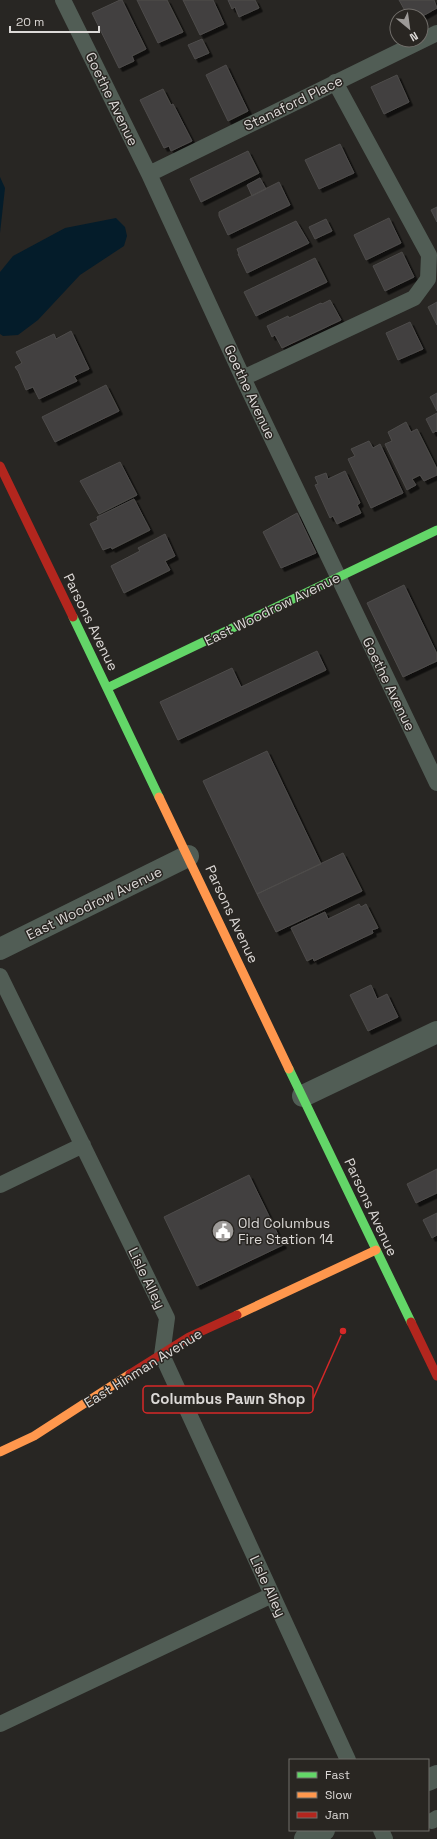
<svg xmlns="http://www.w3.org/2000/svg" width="437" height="1839" viewBox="0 0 437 1839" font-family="'Space Grotesk',sans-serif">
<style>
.water{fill:#041c2a}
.building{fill:#42403f;stroke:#4e4c4b;filter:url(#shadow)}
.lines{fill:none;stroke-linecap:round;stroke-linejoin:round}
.lane{stroke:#515d55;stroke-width:16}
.street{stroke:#515d55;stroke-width:22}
.fast{stroke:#63d668;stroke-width:9}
.slow{stroke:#ff974d;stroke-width:9}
.jam{stroke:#b3261e;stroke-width:9}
.labels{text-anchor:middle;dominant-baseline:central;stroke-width:3;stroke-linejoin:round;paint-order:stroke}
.street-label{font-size:14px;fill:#dcd9d7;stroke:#292622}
.poi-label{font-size:14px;fill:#dcd9d7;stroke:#292622;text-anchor:start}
.leader{fill:none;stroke:#d62828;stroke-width:1.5}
.callout-dot{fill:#d62828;stroke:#292622;stroke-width:1.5}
.callout{fill:#292622;stroke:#d62828;stroke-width:1.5}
.callout-label{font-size:15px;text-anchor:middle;font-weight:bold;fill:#dcd9d7}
</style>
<defs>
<filter id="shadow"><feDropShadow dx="3.5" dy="3.5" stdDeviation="0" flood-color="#0009"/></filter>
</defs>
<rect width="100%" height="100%" fill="#282623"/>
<!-- water -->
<path class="water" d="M 0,177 L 5,188 L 0,233 Z
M 116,218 L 125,227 L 127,236 L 124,246 L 80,275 L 38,320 L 18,335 L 3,336 L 0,334 L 0,272 L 13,256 L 65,228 Z"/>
<!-- building -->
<path class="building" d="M 120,0 L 122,0 L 146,49 L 132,56 L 134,61 L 119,68 L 92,13 Z
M 137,0 L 167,0 L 183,32 L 158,43 Z
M 183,0 L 213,0 L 224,24 L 200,35 Z
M 228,0 L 255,0 L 259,8 L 239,17 L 235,7 L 232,9 Z
M 399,0 L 434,0 L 437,8 L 421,17 L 408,16 Z
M 202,39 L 209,53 L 195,59 L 188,45 Z
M 226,65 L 248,111 L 228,121 L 206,75 Z
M 397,75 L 409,102 L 384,114 L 371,87 Z
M 163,89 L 171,105 L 173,104 L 192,141 L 171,151 L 169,146 L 164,148 L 140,100 Z
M 340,144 L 354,173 L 319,189 L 305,160 Z
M 248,151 L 259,173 L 201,202 L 190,179 Z
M 260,178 L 266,189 L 252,196 L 247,185 Z
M 279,182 L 290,205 L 228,235 L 219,216 L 219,212 Z
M 437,207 L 437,222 L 431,210 Z
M 389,218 L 401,243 L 366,260 L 354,235 Z
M 326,219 L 332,231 L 315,239 L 309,227 Z
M 296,221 L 309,243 L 247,273 L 238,254 L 239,254 L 237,249 Z
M 402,252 L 414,277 L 385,291 L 373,266 Z
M 315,258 L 327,282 L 256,316 L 244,292 Z
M 330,300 L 341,320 L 282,348 L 275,335 L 272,337 L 267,326 L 288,316 L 289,318 L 321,303 L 322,304 Z
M 437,302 L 437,325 L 428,307 Z
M 410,322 L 423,349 L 398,360 L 386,333 Z
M 71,331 L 89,369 L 74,376 L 77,381 L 39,399 L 33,387 L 26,390 L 18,371 L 15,367 L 22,363 L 16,352 L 54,334 L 56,339 Z
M 106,385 L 119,411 L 55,442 L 42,417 Z
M 437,393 L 437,411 L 430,397 Z
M 437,413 L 437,432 L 436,431 L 433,433 L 426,419 Z
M 406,422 L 411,432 L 417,429 L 437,469 L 437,475 L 424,481 L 420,475 L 412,479 L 416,485 L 407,490 L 385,444 L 392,441 L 388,432 Z
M 369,441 L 373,448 L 380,444 L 403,493 L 371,508 L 348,459 L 355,456 L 351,449 Z
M 120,462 L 137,495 L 99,514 L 80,481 Z
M 345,471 L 360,503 L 357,505 L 361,513 L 337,524 L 333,516 L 330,518 L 315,485 L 318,484 L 315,477 L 326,473 L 328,479 Z
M 134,499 L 150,530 L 112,549 L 111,547 L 103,550 L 90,524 L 98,520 L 97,517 Z
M 297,513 L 316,553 L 281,568 L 263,532 Z
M 165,534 L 175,556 L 165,561 L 170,570 L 124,593 L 111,566 L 140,551 L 138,548 Z
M 404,585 L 437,654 L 437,661 L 403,677 L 367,603 Z
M 317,651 L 326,670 L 178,740 L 160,702 L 232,668 L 241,687 Z
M 267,751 L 321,864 L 257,894 L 203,781 Z
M 343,853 L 362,891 L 276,932 L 257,894 Z
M 359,904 L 361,907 L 366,904 L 378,928 L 372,930 L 373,933 L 314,961 L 313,958 L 307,961 L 291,928 L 325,912 L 328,919 Z
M 371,985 L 377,999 L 387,994 L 398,1017 L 368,1031 L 350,995 Z
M 437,1169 L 437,1193 L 416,1203 L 407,1184 Z
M 249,1175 L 283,1245 L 197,1286 L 164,1217 Z
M 437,1213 L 437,1235 L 432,1238 L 423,1220 Z"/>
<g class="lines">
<!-- lane -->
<path class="lane" d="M 63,0 L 149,174 L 243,378 L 437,783
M 149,174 L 437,33
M 243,378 L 414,298 L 428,279 L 429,255 L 335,82
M 0,976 L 167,1318 L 162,1355 L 348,1760
M 0,1185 L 83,1145
M 0,1724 L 272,1595
M 432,1821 L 437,1818
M 381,1830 L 385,1839"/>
<!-- street -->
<path class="street" d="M 0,949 L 188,856
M 303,1096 L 437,1032
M 428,1780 L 437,1776
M 305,1839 L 324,1830"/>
<!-- fast -->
<path class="fast" d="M 73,617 L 159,797
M 107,688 L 437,530
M 289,1069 L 411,1322"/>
<!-- slow -->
<path class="slow" d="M 159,797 L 289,1069
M 237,1315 L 376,1250
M 0,1452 L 34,1436 L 130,1374"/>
<!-- jam -->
<path class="jam" d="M 0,466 L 73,617
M 411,1322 L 437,1376
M 130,1374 L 189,1337 L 237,1315"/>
</g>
<!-- icons -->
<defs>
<g id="civic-disc" transform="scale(1.15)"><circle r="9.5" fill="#9d9a98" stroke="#292622"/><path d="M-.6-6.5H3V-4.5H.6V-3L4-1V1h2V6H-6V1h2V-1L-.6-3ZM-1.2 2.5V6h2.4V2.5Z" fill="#fff"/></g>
</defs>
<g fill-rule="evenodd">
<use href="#civic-disc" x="223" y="1231"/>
</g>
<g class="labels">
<!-- street labels -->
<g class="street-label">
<text transform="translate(112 99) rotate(64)">Goethe Avenue</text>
<text transform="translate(293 103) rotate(-26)">Stanaford Place</text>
<text transform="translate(250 392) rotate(65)">Goethe Avenue</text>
<text transform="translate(272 609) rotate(-26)">East Woodrow Avenue</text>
<text transform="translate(91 622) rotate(64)">Parsons Avenue</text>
<text transform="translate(389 684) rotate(64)">Goethe Avenue</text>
<text transform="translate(94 903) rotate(-26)">East Woodrow Avenue</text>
<text transform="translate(232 914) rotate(65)">Parsons Avenue</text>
<text transform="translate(371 1207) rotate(65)">Parsons Avenue</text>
<text transform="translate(147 1278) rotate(64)">Lisle Alley</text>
<text transform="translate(143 1368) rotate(-32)">East Hinman Avenue</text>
<text transform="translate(268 1586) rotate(65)">Lisle Alley</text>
</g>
<!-- poi labels -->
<g class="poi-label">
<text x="238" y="1223">Old Columbus<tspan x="238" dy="16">Fire Station 14</tspan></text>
</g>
</g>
<!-- callouts -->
<path class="leader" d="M343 1331L313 1399"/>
<circle class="callout-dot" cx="343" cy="1331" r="4"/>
<rect class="callout" x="143" y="1386" width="170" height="27" rx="4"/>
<g class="callout-label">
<text x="228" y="1404">Columbus Pawn Shop</text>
</g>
<!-- legend -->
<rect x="289" y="1759" width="140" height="72" fill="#292622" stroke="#716e6a"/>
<rect x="297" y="1772" width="20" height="6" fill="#63d668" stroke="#716e6a"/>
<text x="325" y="1779" font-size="12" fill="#dcd9d7">Fast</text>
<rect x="297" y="1792" width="20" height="6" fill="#ff974d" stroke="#716e6a"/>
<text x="325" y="1799" font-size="12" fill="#dcd9d7">Slow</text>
<rect x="297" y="1812" width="20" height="6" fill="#b3261e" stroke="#716e6a"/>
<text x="325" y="1819" font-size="12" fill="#dcd9d7">Jam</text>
<!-- north arrow -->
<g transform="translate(409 28) rotate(151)"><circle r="19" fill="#292622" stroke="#716e6a"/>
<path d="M0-3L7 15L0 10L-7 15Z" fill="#9d9a98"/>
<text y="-6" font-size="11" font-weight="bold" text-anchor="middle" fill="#dcd9d7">N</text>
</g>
<!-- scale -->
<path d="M10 26v6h89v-6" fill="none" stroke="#dcd9d7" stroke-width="2"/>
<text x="16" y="26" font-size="12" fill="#dcd9d7" stroke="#292622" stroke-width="3" paint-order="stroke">20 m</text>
</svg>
